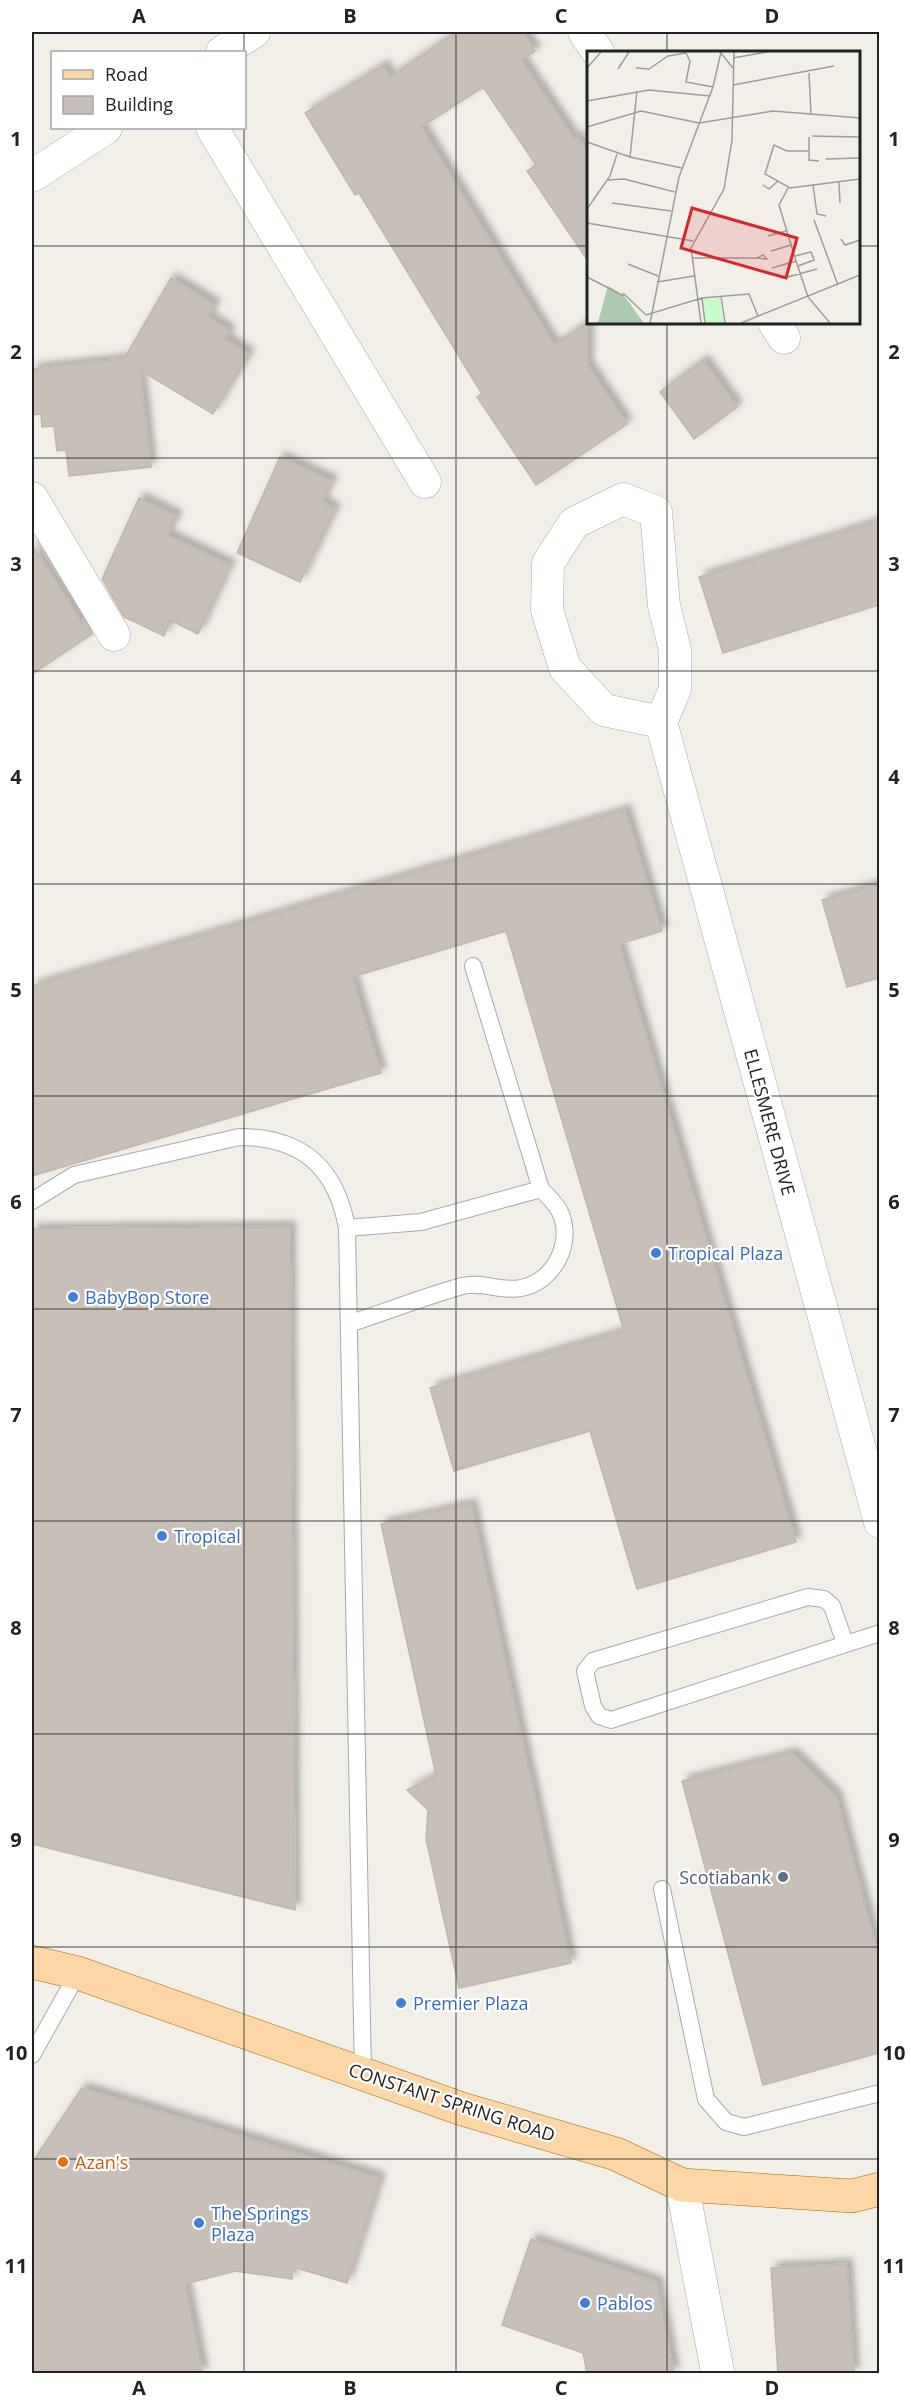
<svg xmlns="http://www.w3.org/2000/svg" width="911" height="2405" viewBox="0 0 911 2405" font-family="'Open Sans',sans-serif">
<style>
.building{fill:#c7bfb8;stroke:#c4b6ab;stroke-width:1.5;filter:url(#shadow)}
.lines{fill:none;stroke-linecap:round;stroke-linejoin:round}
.service-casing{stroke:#a9a9a9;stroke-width:18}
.minor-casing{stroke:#a9a9a9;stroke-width:33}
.tertiary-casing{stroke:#a9a9a9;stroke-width:34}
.primary-casing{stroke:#a06b00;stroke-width:34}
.service{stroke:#fff;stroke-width:16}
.minor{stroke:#fff;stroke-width:32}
.tertiary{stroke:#fff;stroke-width:33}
.primary{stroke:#fcd6a4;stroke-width:33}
.grid{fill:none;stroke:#222;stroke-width:1.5;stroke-opacity:0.55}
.shop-dot{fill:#3f7fe0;stroke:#fff;stroke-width:2}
.service-dot{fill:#5c6f8a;stroke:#fff;stroke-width:2}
.food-dot{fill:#e8710a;stroke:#fff;stroke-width:2}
.labels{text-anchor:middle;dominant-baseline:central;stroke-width:4.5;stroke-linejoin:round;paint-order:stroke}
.street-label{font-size:18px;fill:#222;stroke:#fff}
.shop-label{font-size:18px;fill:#366cbe;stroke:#fff;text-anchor:start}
.service-label{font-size:18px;fill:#4e5e75;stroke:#fff;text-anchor:end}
.food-label{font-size:18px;fill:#c56008;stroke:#fff;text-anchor:start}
.inset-road{fill:none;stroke:#9f9d99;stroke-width:1.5}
.view{fill:#d62828;fill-opacity:0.15;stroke:#d62828;stroke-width:3}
.inset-edge{fill:none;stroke:#222;stroke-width:3}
.neatline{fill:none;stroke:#222;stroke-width:2}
.grid-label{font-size:20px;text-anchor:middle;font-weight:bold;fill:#222}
</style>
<defs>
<filter id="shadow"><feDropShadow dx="5.5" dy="-5.5" stdDeviation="3" flood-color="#0004"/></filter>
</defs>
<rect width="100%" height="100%" fill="#f2efe9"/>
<!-- building -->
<path class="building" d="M 456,32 L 523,32 L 535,51 L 521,60 L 574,139 L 577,136 L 588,153 L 588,261 L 527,171 L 536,165 L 483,87 L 421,127 L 554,345 L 588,322 L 588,366 L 627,424 L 536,485 L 477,397 L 482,394 L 359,193 L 355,195 L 305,113 L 383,65 L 390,77 Z
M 171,278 L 215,305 L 208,317 L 230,331 L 225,339 L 249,354 L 213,414 L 140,370 L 151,467 L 69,476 L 66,450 L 57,451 L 54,426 L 42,427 L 41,414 L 32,415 L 32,369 L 124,359 Z
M 703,360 L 737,407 L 694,439 L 660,392 Z
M 280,457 L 332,481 L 322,502 L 335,509 L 300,582 L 237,553 Z
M 139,498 L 177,516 L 167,535 L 230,565 L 198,634 L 170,620 L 164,636 L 124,617 L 102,579 Z
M 879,521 L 879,605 L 723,653 L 699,577 Z
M 32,545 L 82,623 L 83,619 L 92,634 L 32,674 Z
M 625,810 L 662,931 L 619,944 L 796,1542 L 637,1589 L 590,1431 L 454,1471 L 430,1388 L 624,1331 L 506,931 L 352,977 L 381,1073 L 32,1176 L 32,986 Z
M 879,884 L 879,978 L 847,987 L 822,900 Z
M 290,1227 L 295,1910 L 32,1844 L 32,1229 Z
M 471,1504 L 571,1963 L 459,1988 L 426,1839 L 428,1810 L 407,1790 L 436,1775 L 381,1524 Z
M 792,1753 L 836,1796 L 879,1958 L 879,2053 L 763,2085 L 682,1781 Z
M 82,2088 L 380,2178 L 347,2283 L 293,2267 L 292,2279 L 235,2271 L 185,2284 L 203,2373 L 32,2373 L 32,2163 Z
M 531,2239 L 657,2282 L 674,2373 L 587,2373 L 583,2353 L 502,2325 Z
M 847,2264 L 854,2373 L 778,2373 L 771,2268 Z"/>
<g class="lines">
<!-- service casing -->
<g class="service-casing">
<path id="service" d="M 32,1201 L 74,1175 L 239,1137 C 302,1137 336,1167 347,1228 L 363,2074
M 347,1228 L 421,1222 L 541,1189
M 349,1324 C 387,1311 424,1297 462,1286 C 482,1281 501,1292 521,1288 C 555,1282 575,1240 559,1210 C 554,1202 548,1196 541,1189 L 473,966
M 845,1643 L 832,1606 L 824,1599 L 808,1597 L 593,1661 L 585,1671 L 593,1706 L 599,1716 L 611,1720 L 880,1633
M 662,1889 L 706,2099 L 726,2122 L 744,2127 L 880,2093
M 32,2055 L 78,1973"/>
</g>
<!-- minor casing -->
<g class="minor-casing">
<path id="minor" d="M 584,32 L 598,52
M 222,52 L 254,32
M 212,128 L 425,482
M 32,176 L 106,128
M 774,322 L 784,338
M 32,498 L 114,635
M 661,722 L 604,710 L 565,668 L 547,610 L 548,563 L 574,523 L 623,499 L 656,512 L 664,606 L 675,650 L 675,689 L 661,722 L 880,1522"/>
</g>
<!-- tertiary casing -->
<g class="tertiary-casing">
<path id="tertiary" d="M 682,2185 L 718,2374"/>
</g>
<!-- primary casing -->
<g class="primary-casing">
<path id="primary" d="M 32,1962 L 78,1973 L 462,2109 L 616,2154 L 682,2185 L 852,2196 L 880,2189"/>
</g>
<!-- service -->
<use href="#service" class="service"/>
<!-- minor -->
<use href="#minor" class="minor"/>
<!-- tertiary -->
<use href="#tertiary" class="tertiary"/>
<!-- primary -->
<use href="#primary" class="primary"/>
</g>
<!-- grid -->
<path class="grid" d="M 244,32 L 244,52M 456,32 L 456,2374M 667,32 L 667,52M 244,128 L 244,2374M 32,246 L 588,246M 858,246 L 880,246M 667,322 L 667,2374M 32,458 L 880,458M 32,671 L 880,671M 32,884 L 880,884M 32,1096 L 880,1096M 32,1309 L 880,1309M 32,1521 L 880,1521M 32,1734 L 880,1734M 32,1947 L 880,1947M 32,2159 L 880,2159"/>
<!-- markers -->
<g class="shop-dot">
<circle cx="656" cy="1253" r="6"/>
<circle cx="73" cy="1297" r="6"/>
<circle cx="162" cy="1536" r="6"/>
<circle cx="401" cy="2003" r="6"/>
<circle cx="199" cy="2223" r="6"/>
<circle cx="585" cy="2303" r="6"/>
</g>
<circle class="service-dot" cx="783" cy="1877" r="6"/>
<circle class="food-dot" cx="63" cy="2162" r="6"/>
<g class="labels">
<!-- street labels -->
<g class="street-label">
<text transform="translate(770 1122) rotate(75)">ELLESMERE DRIVE</text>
<text transform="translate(452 2102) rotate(18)">CONSTANT SPRING ROAD</text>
</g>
<!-- shop labels -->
<g class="shop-label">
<text x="668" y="1253">Tropical Plaza</text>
<text x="85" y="1297">BabyBop Store</text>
<text x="174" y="1536">Tropical</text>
<text x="413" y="2003">Premier Plaza</text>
<text x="211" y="2213">The Springs<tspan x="211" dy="21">Plaza</tspan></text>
<text x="597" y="2303">Pablos</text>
</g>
<!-- service labels -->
<g class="service-label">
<text x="771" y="1877">Scotiabank</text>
</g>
<!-- food labels -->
<g class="food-label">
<text x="75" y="2162">Azan's</text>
</g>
</g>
<!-- overview -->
<g transform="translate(587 51)">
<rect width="273" height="273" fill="#f2efe9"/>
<path d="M 21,235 L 38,246 L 57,272 L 0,272 L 11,271 Z" fill="#aacbaf"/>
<path d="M 133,247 L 137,272 L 119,272 L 116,249 Z" fill="#c8facc"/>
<path class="inset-road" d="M 133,1 L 146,17M 99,2 L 103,10 L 99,31 L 126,36M 146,7 L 180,1M 0,17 L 14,1M 49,17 L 62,18 L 81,5 L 99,2M 31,18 L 42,1M 222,22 L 224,63M 146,34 L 247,15M 0,50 L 62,39 L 123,45M 112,72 L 186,60 L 273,67M 0,76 L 54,60 L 112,72M 225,85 L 273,86M 222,86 L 222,109 L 232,110M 0,91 L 43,106 L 95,117M 221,100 L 200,100 L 187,94 L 178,123 L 203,137 L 273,128M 43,106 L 50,40M 239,108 L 273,107M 20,129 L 37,128 L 88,141M 252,131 L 253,152M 176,134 L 182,138 L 191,130M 226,134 L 230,163 L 239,165M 201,137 L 192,154 L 209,210 L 221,246 L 243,272M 25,152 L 84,160M 0,158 L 23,125 L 30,103M 227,169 L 251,234M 0,172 L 106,190M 181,185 L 199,180M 254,188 L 258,194 L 273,189M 184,200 L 204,194M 208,205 L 224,201 L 227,209 L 211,215M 105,207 L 170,207 L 176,204 L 180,208 L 170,207M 41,213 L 71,225M 185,217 L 209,210M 0,226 L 37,245M 197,227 L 230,218M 70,231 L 107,225M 36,242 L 59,264 L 115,247 L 162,243 L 171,265M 134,245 L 138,272M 115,247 L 118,272M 63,272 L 92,126 L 126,36 L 134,1M 114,272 L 104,197 L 137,138 L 145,89 L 147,1M 154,272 L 273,224"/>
<path class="view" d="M 105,157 L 210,187 L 199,227 L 94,197 Z"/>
<rect width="273" height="273" class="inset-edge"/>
</g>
<!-- border -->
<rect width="911" height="2405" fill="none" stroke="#ffffff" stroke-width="66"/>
<!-- legend -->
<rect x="51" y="51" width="195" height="78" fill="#ffffff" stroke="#a7a7a7" stroke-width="1.5"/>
<rect x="63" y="70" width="30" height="9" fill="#fcd6a4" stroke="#a7a7a7" stroke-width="1.5"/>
<text x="105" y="81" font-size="18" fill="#222222">Road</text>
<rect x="63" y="96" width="30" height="18" fill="#c7bfb8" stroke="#a7a7a7" stroke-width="1.5"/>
<text x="105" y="111" font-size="18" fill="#222222">Building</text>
<rect x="33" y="33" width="845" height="2339" class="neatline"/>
<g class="grid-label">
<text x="139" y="23">A</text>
<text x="350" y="23">B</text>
<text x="561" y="23">C</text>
<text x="772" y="23">D</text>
<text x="16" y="146">1</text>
<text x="894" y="146">1</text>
<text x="16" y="359">2</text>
<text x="894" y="359">2</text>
<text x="16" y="571">3</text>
<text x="894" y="571">3</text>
<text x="16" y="784">4</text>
<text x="894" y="784">4</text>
<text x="16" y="997">5</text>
<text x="894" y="997">5</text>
<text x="16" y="1209">6</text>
<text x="894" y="1209">6</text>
<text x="16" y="1422">7</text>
<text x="894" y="1422">7</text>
<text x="16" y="1635">8</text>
<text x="894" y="1635">8</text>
<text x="16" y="1847">9</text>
<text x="894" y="1847">9</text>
<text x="16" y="2060">10</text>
<text x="894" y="2060">10</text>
<text x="16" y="2273">11</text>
<text x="894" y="2273">11</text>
<text x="139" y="2395">A</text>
<text x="350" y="2395">B</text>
<text x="561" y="2395">C</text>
<text x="772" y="2395">D</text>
</g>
</svg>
